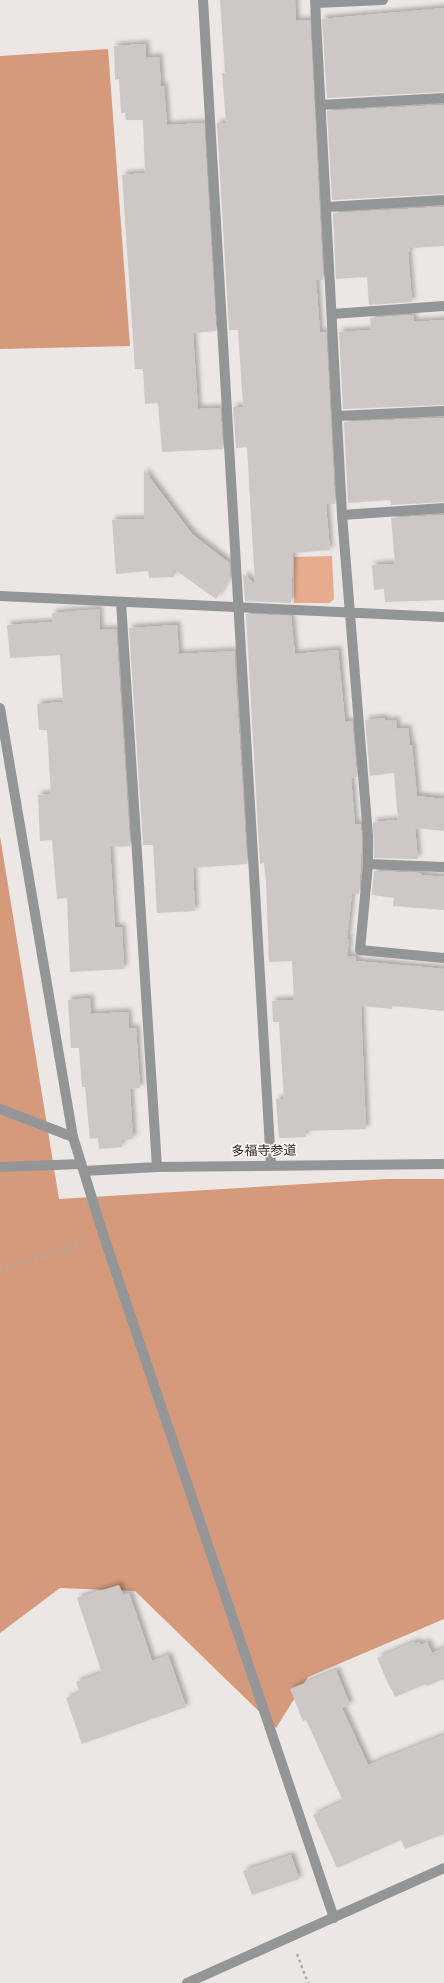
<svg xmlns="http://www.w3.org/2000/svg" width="444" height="1983" viewBox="0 0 444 1983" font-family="Overpass,'Noto Sans JP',sans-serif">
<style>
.green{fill:#e7ac8e}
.forest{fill:#d59a7b}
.building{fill:#cdc8c5;filter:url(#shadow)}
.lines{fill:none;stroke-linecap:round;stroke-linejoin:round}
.path{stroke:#aeaaa7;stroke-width:2.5;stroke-dasharray:3 3;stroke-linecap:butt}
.service{stroke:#949597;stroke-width:10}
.minor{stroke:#949597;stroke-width:10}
.tertiary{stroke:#949597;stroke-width:10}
.labels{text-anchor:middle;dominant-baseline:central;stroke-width:3.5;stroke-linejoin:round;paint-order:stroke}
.street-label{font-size:13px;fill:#2e2c2b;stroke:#faf4f1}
</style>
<defs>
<filter id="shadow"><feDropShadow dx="3.5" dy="-3.5" stdDeviation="2" flood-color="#0004"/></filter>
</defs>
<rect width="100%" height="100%" fill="#ece7e4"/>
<!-- green -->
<path class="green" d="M 332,556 L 334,599 L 330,603 L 294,603 L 294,557 Z"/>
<!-- forest -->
<path class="forest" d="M 108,49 L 130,346 L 0,349 L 0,56 Z
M 0,836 L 59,1199 L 387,1179 L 444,1179 L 444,1619 L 308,1677 L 276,1728 L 135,1591 L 60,1588 L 0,1633 Z"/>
<!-- building -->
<path class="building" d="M 220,0 L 295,0 L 296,21 L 310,20 L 323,280 L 316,280 L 320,333 L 326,332 L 335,504 L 327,504 L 326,506 L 330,550 L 293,553 L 291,603 L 245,601 L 243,574 L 255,584 L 247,447 L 236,448 L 233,407 L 243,407 L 238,330 L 229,330 L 217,123 L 226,123 L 222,73 L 225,73 Z
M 444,8 L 444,92 L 327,98 L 322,19 Z
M 146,44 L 146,58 L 159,57 L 161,86 L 164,86 L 167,125 L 204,123 L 216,331 L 193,333 L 198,409 L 220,408 L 223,449 L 162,452 L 158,403 L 145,404 L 143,369 L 135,369 L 122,175 L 145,173 L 143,120 L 126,120 L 125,113 L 121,113 L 119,79 L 115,80 L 114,46 Z
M 444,105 L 444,194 L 332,200 L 327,111 Z
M 444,207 L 444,246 L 410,248 L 410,251 L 408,252 L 412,302 L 369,305 L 367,277 L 336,279 L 333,213 Z
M 413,315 L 414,322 L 444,320 L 444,405 L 343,409 L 339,332 L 371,330 L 370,318 Z
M 444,418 L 444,502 L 391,505 L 390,500 L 348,503 L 344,422 Z
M 144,470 L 192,534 L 229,563 L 230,578 L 216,599 L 174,569 L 174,577 L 149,578 L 148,571 L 116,574 L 112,520 L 144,519 Z
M 444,515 L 444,600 L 385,602 L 384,589 L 374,590 L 372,565 L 395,564 L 391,518 Z
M 99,609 L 100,630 L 116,629 L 130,846 L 110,847 L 115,927 L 122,927 L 124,969 L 70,972 L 67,898 L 57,899 L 52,840 L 40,841 L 38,795 L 51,794 L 47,730 L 39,730 L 37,704 L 63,702 L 60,655 L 10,658 L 7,625 L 53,622 L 52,613 Z
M 246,614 L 291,616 L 295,654 L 338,650 L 345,722 L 352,721 L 357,777 L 351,778 L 355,824 L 360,824 L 362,836 L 359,894 L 352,893 L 347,939 L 349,939 L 347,956 L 356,957 L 356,961 L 444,969 L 444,1011 L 392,1006 L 392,1009 L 361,1006 L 366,1129 L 305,1131 L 306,1137 L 279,1138 L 276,1099 L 284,1099 L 279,1022 L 273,1022 L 272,1001 L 294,1000 L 292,961 L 269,962 L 266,882 L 264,863 L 260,864 Z
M 177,625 L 179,654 L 234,651 L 247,864 L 193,868 L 195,911 L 157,913 L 153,845 L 143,845 L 129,628 Z
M 385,718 L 385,721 L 396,720 L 397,729 L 408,728 L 410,745 L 412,745 L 417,796 L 444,799 L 444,831 L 415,828 L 418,859 L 374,858 L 373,822 L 398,820 L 394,773 L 370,776 L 365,720 Z
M 374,871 L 420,873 L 422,875 L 444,877 L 444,910 L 393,906 L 394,898 L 372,895 Z
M 90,998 L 91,1014 L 128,1012 L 129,1029 L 136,1028 L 140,1088 L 130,1089 L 133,1139 L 122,1140 L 122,1147 L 99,1149 L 98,1138 L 90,1139 L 85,1087 L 82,1087 L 79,1048 L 71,1048 L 68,1000 Z
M 119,1585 L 123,1595 L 129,1593 L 152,1661 L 168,1655 L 186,1707 L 82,1744 L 66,1698 L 80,1693 L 76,1682 L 102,1673 L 77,1598 Z
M 414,1642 L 415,1644 L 419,1642 L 421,1645 L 427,1642 L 432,1653 L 444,1648 L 444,1679 L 427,1686 L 426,1684 L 395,1697 L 392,1690 L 391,1690 L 377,1658 Z
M 336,1670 L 350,1705 L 342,1708 L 368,1765 L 444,1735 L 444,1834 L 405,1849 L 401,1840 L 337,1868 L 313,1815 L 343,1801 L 306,1720 L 303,1721 L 290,1689 Z
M 291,1855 L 299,1879 L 252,1895 L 243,1871 Z"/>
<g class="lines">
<!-- path -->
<path class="path" d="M 0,1270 L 85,1243
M 297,1954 L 308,1983"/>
<!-- service -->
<path class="service" d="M 316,3 L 383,0
M 320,105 L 444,98
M 326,207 L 444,200
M 337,416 L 444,411
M 342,515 L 444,508
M 368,864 L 444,867
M 0,1109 L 73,1137
M 0,1167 L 81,1164"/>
<!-- minor -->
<path class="minor" d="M 203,0 L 271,1165
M 315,0 L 342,515 L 368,836 L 368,864 L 360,950 L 444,958
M 332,314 L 444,306
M 0,596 L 444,617
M 121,602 L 157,1167
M 0,708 L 73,1137 L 104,1237 L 334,1918
M 84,1171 L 157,1167 L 444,1164"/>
<!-- tertiary -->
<path class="tertiary" d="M 187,1983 L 444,1868"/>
</g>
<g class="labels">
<!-- street labels -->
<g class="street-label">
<text transform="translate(264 1152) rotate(-1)">多福寺参道</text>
</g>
</g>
</svg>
